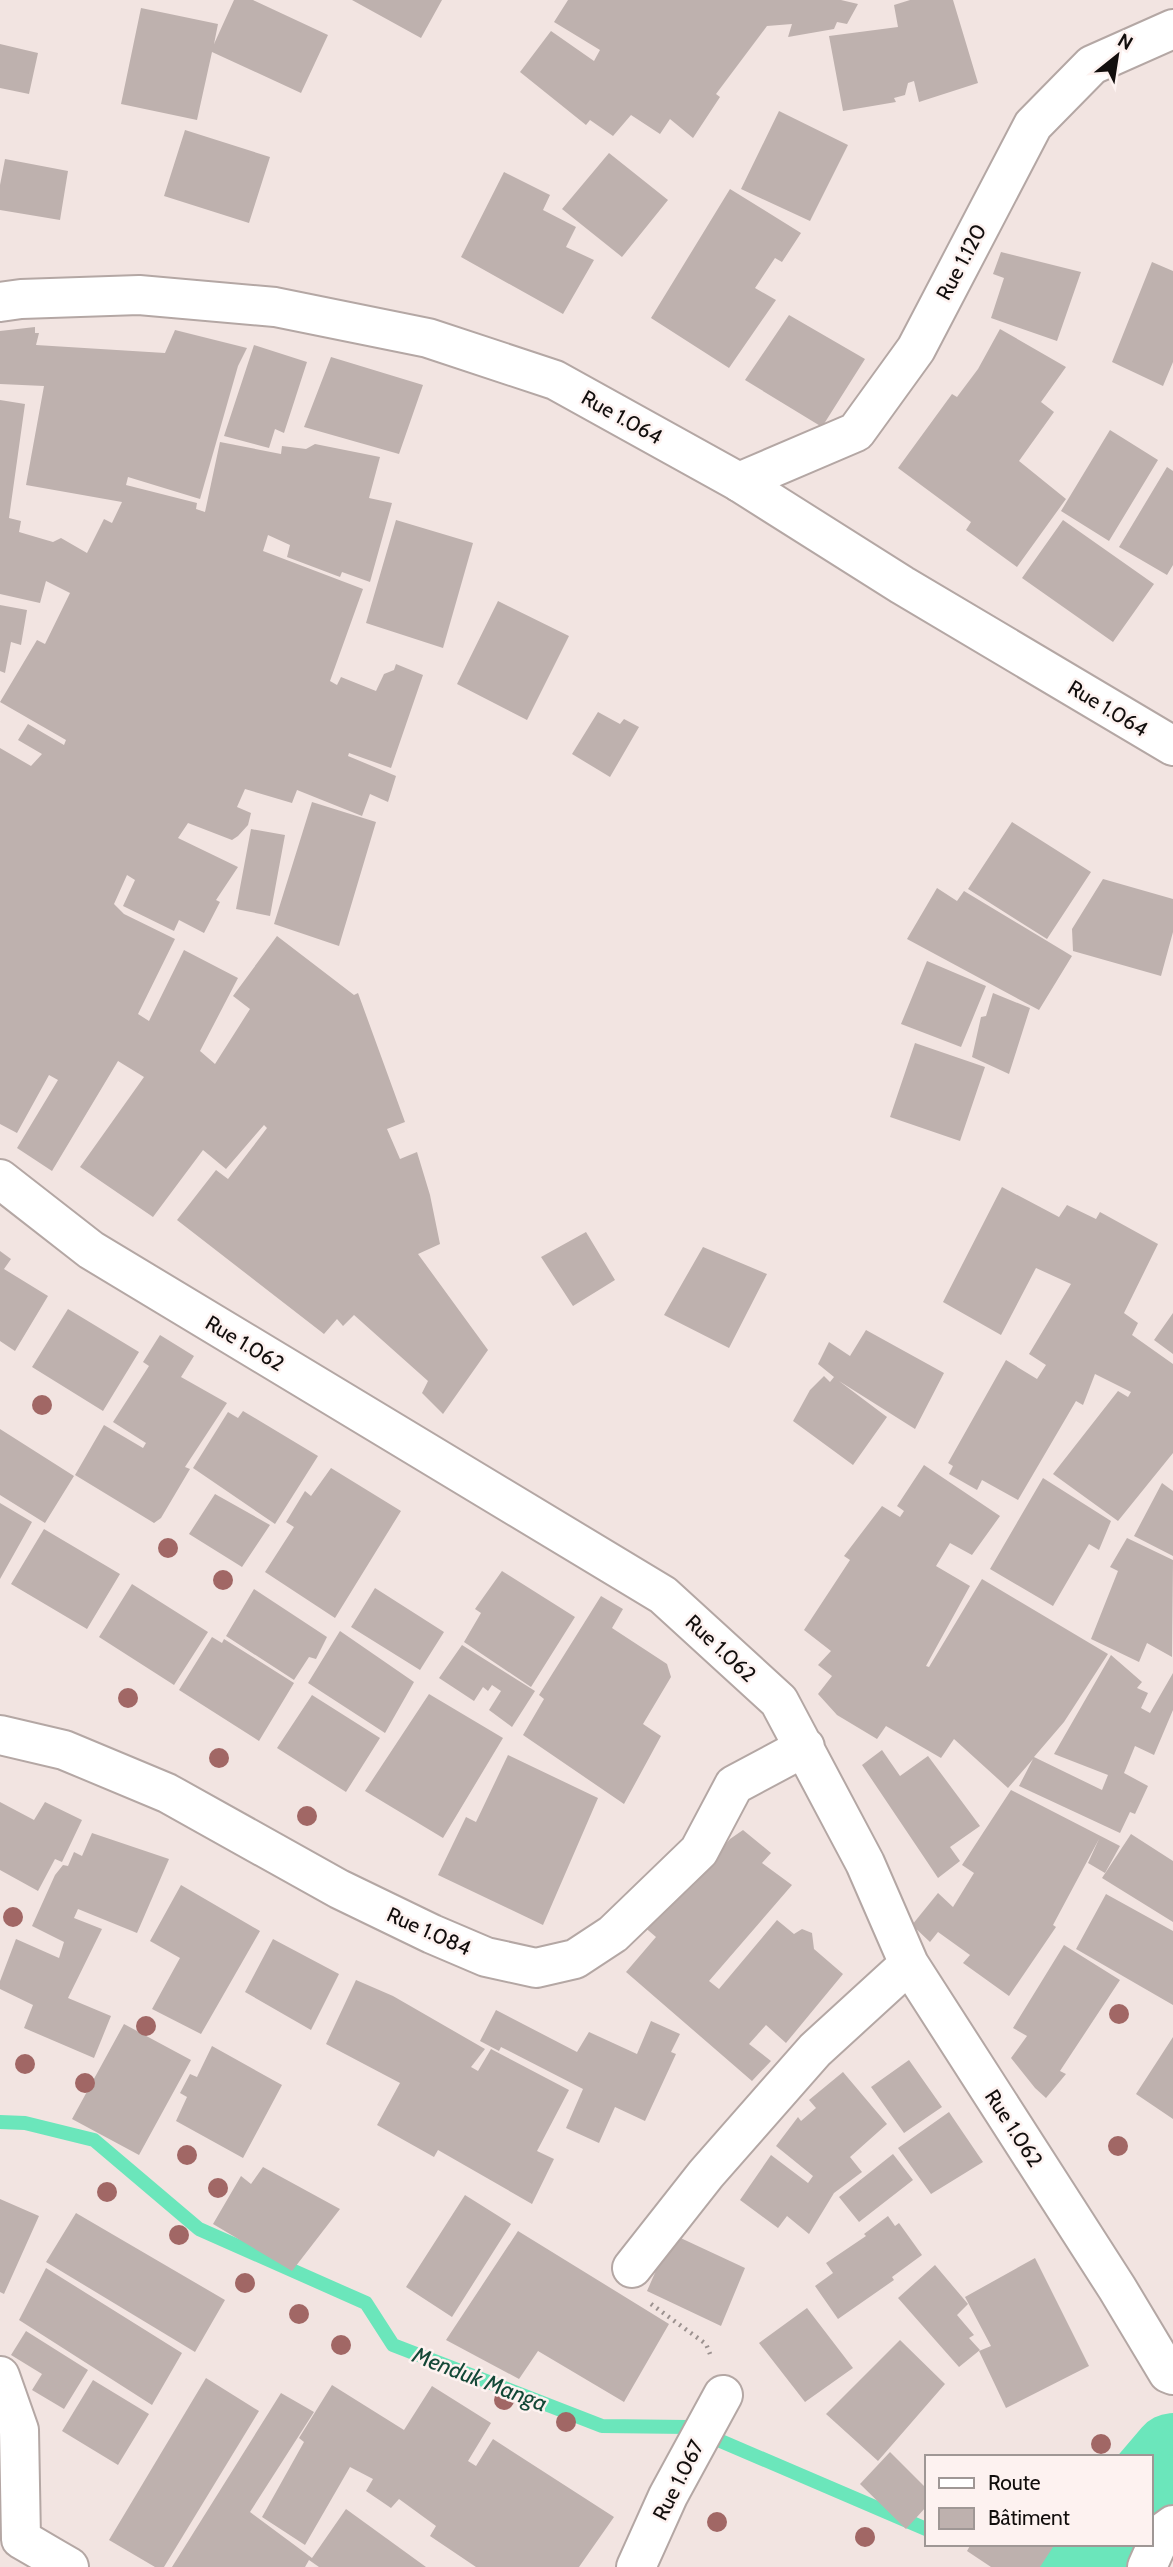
<svg xmlns="http://www.w3.org/2000/svg" width="1173" height="2567" viewBox="0 0 1173 2567" font-family="Cabin,sans-serif">
<style>
.lines{fill:none;stroke-linecap:round;stroke-linejoin:round}
.stream{stroke:#6be6bb;stroke-width:14}
.river{stroke:#6be6bb;stroke-width:82}
.building{fill:#beb1ae}
.street-casing{stroke:#b4a7a4;stroke-width:42}
.secondary-casing{stroke:#b4a7a4;stroke-width:42}
.path{stroke:#9b918f;stroke-width:4.5;stroke-dasharray:2 5;stroke-linecap:butt}
.street{stroke:#fff;stroke-width:38}
.secondary{stroke:#fff;stroke-width:38}
.tree{fill:#a16765}
.labels{text-anchor:middle;dominant-baseline:central;stroke-width:5;stroke-linejoin:round;paint-order:stroke}
.street-label{font-size:21px;fill:#120e0d;stroke:#fdf2f0}
.water-label{font-size:23px;font-style:italic;fill:#134837;stroke:#fdf2f0}
</style>
<rect width="100%" height="100%" fill="#f2e4e1"/>
<g class="lines">
<!-- stream -->
<path class="stream" d="M 0,2122 L 25,2123 L 94,2140 L 199,2229 L 366,2303 L 393,2345 L 602,2426 L 688,2427 L 926,2529
M 1023,2562 L 1055,2567"/>
<!-- river -->
<path class="river" d="M 1150,2481 L 1173,2454
M 1079,2567 L 1098,2544"/>
</g>
<!-- building -->
<path class="building" d="M 234,0 L 253,0 L 328,35 L 301,93 L 212,52 L 197,120 L 121,104 L 141,8 L 218,24 L 214,44 Z
M 352,0 L 442,0 L 421,38 Z
M 568,0 L 841,0 L 858,4 L 847,24 L 837,22 L 834,29 L 788,37 L 792,24 L 767,26 L 716,94 L 720,97 L 693,138 L 670,119 L 660,134 L 631,115 L 613,136 L 590,120 L 586,125 L 520,72 L 551,31 L 594,61 L 600,50 L 554,22 Z
M 910,0 L 953,0 L 978,83 L 919,102 L 914,81 L 908,83 L 905,95 L 894,98 L 896,102 L 843,111 L 829,36 L 898,27 L 894,5 Z
M 0,44 L 38,53 L 29,94 L 0,88 Z
M 779,111 L 848,145 L 810,221 L 741,189 Z
M 185,130 L 270,157 L 249,223 L 164,196 Z
M 609,153 L 668,200 L 622,257 L 562,209 Z
M 5,159 L 68,171 L 60,220 L 0,210 L 0,185 Z
M 504,172 L 550,195 L 543,210 L 576,227 L 566,247 L 594,260 L 563,314 L 461,257 Z
M 730,189 L 801,233 L 782,262 L 775,258 L 755,288 L 776,300 L 729,368 L 651,318 Z
M 1001,252 L 1081,272 L 1057,341 L 991,318 L 1004,278 L 993,274 Z
M 1152,262 L 1173,271 L 1173,362 L 1163,386 L 1112,362 Z
M 789,315 L 865,359 L 822,427 L 745,380 Z
M 35,327 L 35,333 L 39,333 L 36,345 L 165,353 L 175,330 L 247,348 L 238,366 L 200,499 L 128,477 L 126,485 L 197,503 L 196,509 L 205,512 L 220,442 L 281,454 L 282,446 L 306,449 L 315,444 L 380,457 L 369,498 L 392,503 L 370,582 L 342,572 L 340,577 L 287,557 L 290,545 L 268,535 L 263,551 L 363,589 L 330,681 L 337,685 L 341,677 L 376,691 L 384,674 L 394,670 L 396,664 L 423,675 L 391,768 L 349,753 L 348,756 L 396,776 L 388,802 L 370,794 L 362,816 L 297,790 L 292,803 L 245,789 L 237,807 L 251,813 L 248,825 L 238,836 L 232,840 L 188,823 L 178,838 L 238,867 L 216,900 L 220,902 L 204,933 L 179,920 L 174,931 L 123,906 L 135,880 L 127,875 L 114,904 L 124,914 L 175,939 L 138,1014 L 149,1021 L 184,950 L 238,978 L 200,1051 L 215,1064 L 250,1009 L 233,996 L 277,936 L 354,995 L 358,993 L 405,1122 L 387,1129 L 400,1159 L 417,1152 L 430,1195 L 440,1244 L 418,1254 L 488,1350 L 443,1414 L 422,1393 L 428,1381 L 354,1315 L 343,1326 L 337,1319 L 324,1334 L 177,1220 L 216,1170 L 228,1179 L 267,1128 L 264,1125 L 226,1169 L 203,1150 L 153,1217 L 80,1167 L 144,1077 L 118,1061 L 52,1171 L 17,1148 L 58,1080 L 49,1075 L 17,1133 L 0,1124 L 0,748 L 31,766 L 42,754 L 18,740 L 28,724 L 64,745 L 66,740 L 0,702 L 37,640 L 45,644 L 70,593 L 46,581 L 40,603 L 0,594 L 0,400 L 25,404 L 9,518 L 21,521 L 19,532 L 53,542 L 61,538 L 87,553 L 104,519 L 112,523 L 122,502 L 26,485 L 44,386 L 0,384 L 0,331 Z
M 1000,329 L 1066,367 L 1041,402 L 1054,412 L 1019,461 L 1066,499 L 1017,567 L 966,530 L 971,522 L 898,468 L 952,394 L 957,397 L 978,369 Z
M 254,345 L 307,362 L 284,433 L 275,429 L 269,448 L 224,436 Z
M 331,357 L 423,385 L 399,454 L 304,427 Z
M 1110,430 L 1158,460 L 1109,541 L 1061,511 Z
M 1167,467 L 1173,471 L 1173,565 L 1167,575 L 1119,547 Z
M 396,520 L 473,543 L 443,648 L 366,623 Z
M 1063,520 L 1154,584 L 1113,642 L 1022,578 Z
M 498,601 L 569,636 L 527,720 L 457,684 Z
M 0,605 L 27,610 L 21,645 L 11,642 L 5,673 L 0,671 Z
M 598,712 L 620,724 L 624,719 L 639,727 L 610,777 L 572,754 Z
M 312,802 L 376,822 L 339,946 L 274,924 Z
M 1012,822 L 1091,872 L 1047,939 L 968,889 Z
M 251,829 L 285,835 L 270,916 L 236,909 Z
M 1103,879 L 1173,899 L 1173,932 L 1161,976 L 1073,951 L 1072,929 Z
M 937,888 L 957,901 L 964,891 L 1072,956 L 1039,1010 L 907,939 Z
M 927,961 L 986,986 L 961,1047 L 901,1024 Z
M 993,993 L 1030,1008 L 1009,1074 L 972,1057 L 981,1017 L 986,1016 Z
M 915,1043 L 985,1067 L 960,1141 L 890,1117 Z
M 1002,1187 L 1059,1217 L 1067,1205 L 1096,1219 L 1100,1212 L 1158,1244 L 1124,1313 L 1138,1323 L 1132,1335 L 1173,1364 L 1173,1453 L 1118,1521 L 1053,1474 L 1118,1391 L 1128,1397 L 1131,1392 L 1095,1374 L 1083,1405 L 1076,1401 L 1018,1500 L 982,1480 L 977,1490 L 949,1474 L 953,1466 L 948,1463 L 1006,1360 L 1037,1379 L 1046,1365 L 1029,1354 L 1071,1284 L 1036,1268 L 1001,1335 L 943,1302 Z
M 586,1232 L 615,1280 L 573,1306 L 541,1257 Z
M 703,1247 L 767,1274 L 729,1348 L 664,1315 Z
M 0,1251 L 11,1259 L 4,1269 L 48,1296 L 15,1351 L 0,1341 Z
M 68,1309 L 139,1352 L 103,1411 L 32,1367 Z
M 1173,1313 L 1173,1354 L 1154,1340 Z
M 866,1330 L 944,1373 L 915,1429 L 839,1381 L 887,1417 L 853,1465 L 793,1421 L 810,1390 L 824,1376 L 830,1382 L 834,1377 L 818,1364 L 829,1342 L 850,1356 Z
M 160,1335 L 194,1356 L 181,1377 L 227,1403 L 185,1467 L 190,1469 L 161,1518 L 154,1523 L 75,1475 L 104,1425 L 143,1448 L 146,1443 L 113,1422 L 149,1366 L 143,1362 Z
M 243,1411 L 318,1456 L 275,1524 L 193,1468 L 228,1412 L 238,1418 Z
M 0,1429 L 74,1476 L 45,1523 L 0,1495 Z
M 924,1465 L 1000,1516 L 972,1555 L 950,1543 L 936,1566 L 970,1586 L 926,1666 L 929,1667 L 982,1579 L 1108,1654 L 1064,1722 L 1034,1757 L 1102,1790 L 1108,1775 L 1054,1754 L 1111,1655 L 1142,1682 L 1137,1688 L 1148,1693 L 1141,1708 L 1150,1713 L 1173,1673 L 1173,1710 L 1154,1755 L 1135,1746 L 1124,1773 L 1148,1786 L 1135,1814 L 1130,1812 L 1120,1833 L 1019,1786 L 1033,1759 L 1008,1788 L 954,1739 L 941,1758 L 886,1726 L 877,1739 L 837,1715 L 818,1694 L 832,1676 L 818,1665 L 831,1651 L 804,1630 L 850,1560 L 844,1556 L 882,1506 L 900,1517 L 904,1511 L 897,1506 Z
M 331,1468 L 401,1511 L 335,1618 L 265,1572 L 294,1527 L 286,1522 L 305,1491 L 311,1496 Z
M 1043,1478 L 1111,1521 L 1099,1550 L 1089,1544 L 1053,1606 L 990,1569 Z
M 1162,1483 L 1173,1491 L 1173,1556 L 1134,1536 Z
M 215,1494 L 270,1525 L 242,1567 L 189,1534 Z
M 0,1503 L 32,1522 L 0,1579 Z
M 44,1529 L 120,1574 L 87,1629 L 11,1584 Z
M 1127,1538 L 1173,1560 L 1172,1657 L 1147,1643 L 1139,1662 L 1091,1639 L 1118,1571 L 1110,1567 Z
M 502,1571 L 575,1617 L 531,1687 L 464,1642 L 481,1613 L 475,1609 Z
M 132,1584 L 208,1632 L 174,1685 L 99,1637 Z
M 375,1588 L 444,1632 L 420,1670 L 351,1627 Z
M 254,1589 L 327,1637 L 316,1659 L 309,1657 L 294,1680 L 226,1636 Z
M 601,1596 L 623,1609 L 612,1628 L 667,1664 L 671,1677 L 643,1724 L 661,1736 L 624,1804 L 523,1735 L 544,1699 L 539,1695 Z
M 340,1631 L 414,1682 L 385,1733 L 308,1683 Z
M 212,1637 L 222,1643 L 224,1639 L 294,1683 L 259,1741 L 179,1690 Z
M 462,1645 L 535,1691 L 512,1727 L 489,1710 L 501,1691 L 492,1685 L 488,1691 L 483,1687 L 474,1701 L 439,1678 Z
M 429,1694 L 503,1738 L 443,1838 L 365,1791 Z
M 312,1695 L 380,1738 L 346,1792 L 277,1748 Z
M 882,1750 L 900,1776 L 928,1756 L 980,1826 L 950,1847 L 960,1861 L 938,1878 L 862,1765 Z
M 508,1755 L 598,1798 L 543,1925 L 438,1875 L 466,1817 L 476,1822 Z
M 1011,1790 L 1120,1846 L 1105,1873 L 1088,1863 L 1099,1839 L 1053,1925 L 1056,1927 L 1009,1996 L 963,1963 L 970,1955 L 938,1932 L 930,1942 L 912,1925 L 938,1893 L 953,1907 L 974,1873 L 962,1865 Z
M 0,1802 L 34,1820 L 45,1802 L 82,1820 L 62,1862 L 55,1859 L 38,1891 L 0,1870 Z
M 743,1830 L 771,1853 L 762,1863 L 792,1885 L 709,1981 L 719,1989 L 777,1920 L 794,1934 L 802,1929 L 812,1933 L 814,1949 L 843,1974 L 786,2043 L 766,2025 L 749,2044 L 771,2061 L 752,2081 L 626,1972 L 656,1937 L 635,1919 L 666,1883 L 681,1896 L 730,1839 Z
M 92,1833 L 169,1859 L 137,1933 L 78,1909 L 74,1918 L 102,1929 L 68,1998 L 111,2016 L 94,2058 L 24,2028 L 33,2005 L 0,1989 L 0,1981 L 16,1939 L 59,1958 L 64,1942 L 32,1926 L 55,1875 L 63,1865 L 68,1866 L 74,1852 L 82,1856 Z
M 1131,1834 L 1173,1861 L 1173,1922 L 1102,1878 Z
M 181,1885 L 260,1931 L 201,2034 L 152,2009 L 180,1958 L 150,1941 Z
M 1106,1894 L 1173,1931 L 1173,2005 L 1076,1949 Z
M 273,1939 L 339,1974 L 311,2030 L 245,1992 Z
M 1064,1945 L 1120,1980 L 1060,2071 L 1066,2074 L 1046,2098 L 1035,2088 L 1011,2058 L 1027,2036 L 1013,2028 Z
M 356,1980 L 393,1996 L 485,2049 L 471,2067 L 478,2071 L 491,2049 L 569,2090 L 537,2151 L 554,2159 L 532,2204 L 438,2150 L 434,2157 L 377,2125 L 400,2083 L 326,2044 Z
M 496,2010 L 577,2052 L 589,2032 L 637,2054 L 651,2021 L 680,2034 L 671,2052 L 676,2054 L 645,2121 L 615,2107 L 599,2143 L 566,2128 L 583,2089 L 501,2047 L 499,2051 L 480,2041 Z
M 124,2024 L 191,2060 L 139,2155 L 72,2119 Z
M 1173,2037 L 1173,2119 L 1136,2094 Z
M 212,2046 L 282,2085 L 243,2158 L 176,2121 L 187,2097 L 180,2093 L 190,2074 L 197,2077 Z
M 909,2060 L 942,2107 L 904,2133 L 871,2087 Z
M 843,2072 L 887,2124 L 850,2157 L 862,2172 L 834,2193 L 809,2234 L 787,2216 L 778,2228 L 740,2200 L 771,2155 L 808,2183 L 813,2176 L 776,2146 L 798,2117 L 801,2121 L 816,2108 L 809,2100 Z
M 949,2112 L 983,2162 L 931,2194 L 898,2148 Z
M 893,2154 L 913,2180 L 859,2222 L 839,2197 Z
M 263,2167 L 340,2209 L 292,2271 L 213,2224 L 241,2176 L 251,2184 Z
M 465,2195 L 511,2224 L 452,2317 L 406,2287 Z
M 0,2199 L 39,2216 L 4,2294 L 0,2292 Z
M 76,2213 L 225,2300 L 195,2352 L 46,2262 Z
M 888,2216 L 895,2226 L 899,2223 L 922,2255 L 892,2277 L 894,2280 L 838,2319 L 815,2286 L 833,2273 L 826,2263 L 866,2236 L 864,2234 Z
M 518,2231 L 669,2324 L 624,2402 L 538,2351 L 519,2379 L 446,2340 Z
M 672,2234 L 745,2268 L 721,2326 L 647,2291 Z
M 1035,2258 L 1089,2366 L 1006,2408 L 979,2351 L 991,2346 L 965,2297 Z
M 935,2265 L 968,2304 L 957,2315 L 974,2335 L 969,2338 L 980,2350 L 959,2367 L 898,2298 Z
M 46,2268 L 182,2353 L 152,2405 L 19,2320 Z
M 807,2308 L 853,2368 L 805,2402 L 759,2343 Z
M 26,2331 L 88,2370 L 64,2409 L 32,2390 L 42,2374 L 11,2355 Z
M 900,2340 L 945,2384 L 878,2461 L 826,2414 Z
M 206,2378 L 259,2411 L 164,2567 L 155,2567 L 109,2540 Z
M 93,2380 L 149,2414 L 118,2465 L 62,2431 Z
M 332,2385 L 404,2430 L 432,2386 L 491,2423 L 468,2461 L 476,2466 L 493,2439 L 614,2517 L 579,2567 L 476,2567 L 430,2536 L 436,2526 L 399,2499 L 391,2508 L 366,2491 L 373,2479 L 350,2467 L 305,2545 L 262,2517 L 304,2442 L 299,2438 Z
M 281,2393 L 314,2412 L 250,2512 L 312,2558 L 346,2509 L 426,2567 L 319,2567 L 309,2560 L 305,2567 L 172,2567 Z
M 890,2452 L 926,2488 L 926,2507 L 906,2529 L 860,2484 Z
M 971,2544 L 1055,2544 L 1040,2567 L 991,2567 L 967,2551 Z"/>
<g class="lines">
<!-- street casing -->
<g class="street-casing">
<path id="street" d="M 739,482 L 856,432 L 916,349 L 1033,125 L 1092,65 L 1173,29
M 0,1179 L 91,1250 L 663,1595 L 779,1701 L 865,1863 L 909,1964 L 1117,2288 L 1168,2373 L 1173,2375
M 0,1735 L 64,1750 L 167,1793 L 339,1889 L 432,1934 L 486,1957 L 536,1968 L 575,1959 L 613,1934 L 699,1851 L 734,1785 L 805,1747
M 632,2268 L 706,2174 L 815,2050 L 909,1964
M 0,2376 L 19,2430 L 21,2539 L 69,2567
M 636,2567 L 668,2496 L 723,2395
M 1147,2567 L 1162,2533 L 1173,2525"/>
</g>
<!-- secondary casing -->
<g class="secondary-casing">
<path id="secondary" d="M 0,302 L 21,299 L 139,295 L 275,307 L 428,338 L 555,380 L 739,482 L 902,585 L 1173,746"/>
</g>
<!-- path -->
<path class="path" d="M 651,2304 L 706,2344 L 710,2354"/>
<!-- street -->
<use href="#street" class="street"/>
<!-- secondary -->
<use href="#secondary" class="secondary"/>
</g>
<!-- trees -->
<g class="tree">
<circle cx="42" cy="1405" r="10"/>
<circle cx="168" cy="1548" r="10"/>
<circle cx="223" cy="1580" r="10"/>
<circle cx="128" cy="1698" r="10"/>
<circle cx="219" cy="1758" r="10"/>
<circle cx="307" cy="1816" r="10"/>
<circle cx="13" cy="1917" r="10"/>
<circle cx="1119" cy="2014" r="10"/>
<circle cx="146" cy="2026" r="10"/>
<circle cx="25" cy="2064" r="10"/>
<circle cx="85" cy="2083" r="10"/>
<circle cx="1118" cy="2146" r="10"/>
<circle cx="187" cy="2155" r="10"/>
<circle cx="218" cy="2188" r="10"/>
<circle cx="107" cy="2192" r="10"/>
<circle cx="179" cy="2235" r="10"/>
<circle cx="245" cy="2283" r="10"/>
<circle cx="299" cy="2314" r="10"/>
<circle cx="341" cy="2345" r="10"/>
<circle cx="504" cy="2400" r="10"/>
<circle cx="566" cy="2422" r="10"/>
<circle cx="1101" cy="2444" r="10"/>
<circle cx="717" cy="2522" r="10"/>
<circle cx="865" cy="2537" r="10"/>
</g>
<g class="labels">
<!-- street labels -->
<g class="street-label">
<text transform="translate(961 262) rotate(-62)">Rue 1.120</text>
<text transform="translate(622 417) rotate(29)">Rue 1.064</text>
<text transform="translate(1108 708) rotate(31)">Rue 1.064</text>
<text transform="translate(245 1343) rotate(31)">Rue 1.062</text>
<text transform="translate(721 1648) rotate(43)">Rue 1.062</text>
<text transform="translate(429 1931) rotate(24)">Rue 1.084</text>
<text transform="translate(1014 2128) rotate(57)">Rue 1.062</text>
<text transform="translate(678 2480) rotate(-63)">Rue 1.067</text>
</g>
<!-- water labels -->
<g class="water-label">
<text transform="translate(480 2379) rotate(21)">Menduk Manga</text>
</g>
</g>
<!-- legend -->
<rect x="925" y="2455" width="228" height="91" fill="#fdf2f0" stroke="#9f9795" stroke-width="2"/>
<rect x="939" y="2478" width="35" height="10" fill="#ffffff" stroke="#9f9795" stroke-width="2"/>
<text x="988" y="2490" font-size="21" fill="#120e0d">Route</text>
<rect x="939" y="2508" width="35" height="21" fill="#beb1ae" stroke="#9f9795" stroke-width="2"/>
<text x="988" y="2525" font-size="21" fill="#120e0d">Bâtiment</text>
<!-- north arrow -->
<g transform="translate(1117 56) rotate(30)" stroke="#fdf2f0" stroke-width="5" paint-order="stroke">
<path d="M0-5L12 26L0 18L-12 26Z" fill="#120e0d"/>
<text y="-10" font-size="19" font-weight="bold" text-anchor="middle" fill="#120e0d">N</text>
</g>
</svg>
